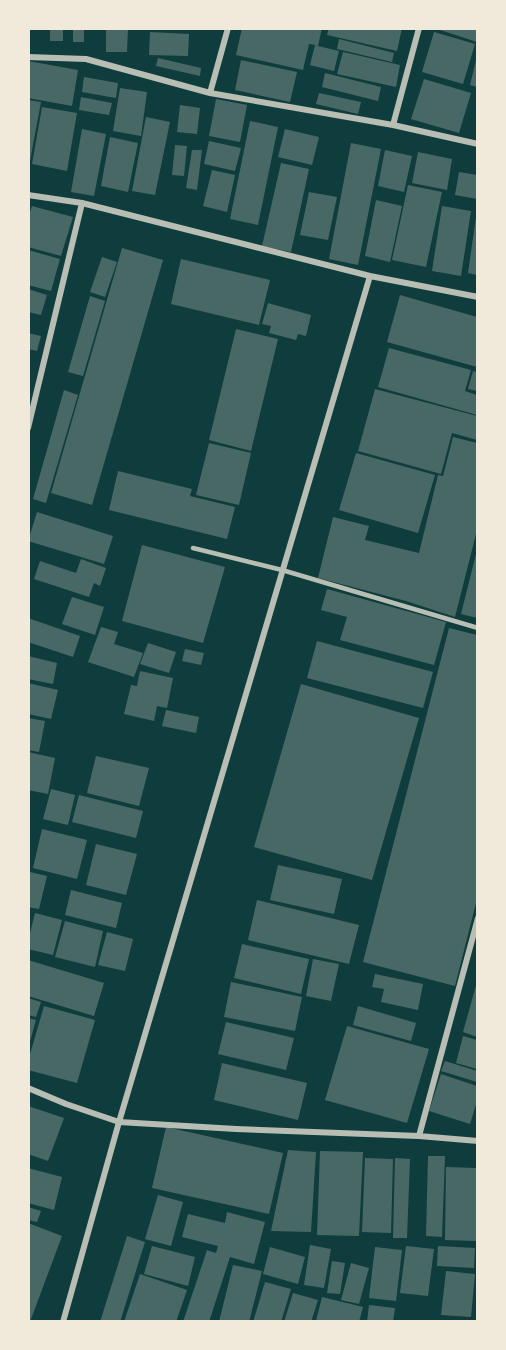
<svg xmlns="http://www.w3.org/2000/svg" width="506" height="1350" viewBox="0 0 506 1350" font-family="'Asap Condensed',sans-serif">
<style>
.building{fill:#486865}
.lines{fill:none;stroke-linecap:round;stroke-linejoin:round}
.service{stroke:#b8beb3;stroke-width:4.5}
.minor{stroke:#b8beb3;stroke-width:6}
</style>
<rect width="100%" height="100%" fill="#0f3d3e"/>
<!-- building -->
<path class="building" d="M 50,28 L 63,28 L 63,41 L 50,41 Z
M 73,28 L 84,28 L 84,42 L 73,42 Z
M 106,28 L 128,28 L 127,52 L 106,52 Z
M 242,28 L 322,28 L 318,46 L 339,51 L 334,71 L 310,65 L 315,45 L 309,44 L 303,70 L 236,55 Z
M 329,28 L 402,28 L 397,51 L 327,35 Z
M 441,28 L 477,28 L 477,42 L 440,30 Z
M 150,32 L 189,34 L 188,56 L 149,55 Z
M 434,32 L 475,44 L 463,84 L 422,72 Z
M 339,39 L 394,53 L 392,62 L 337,49 Z
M 343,52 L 400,65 L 396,87 L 337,74 Z
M 477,56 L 477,87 L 470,85 Z
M 158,58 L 201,68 L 200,76 L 156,66 Z
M 241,60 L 297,72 L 290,102 L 235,90 Z
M 28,61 L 78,70 L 72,106 L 28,98 Z
M 325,73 L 381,87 L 378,101 L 322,87 Z
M 84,77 L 118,83 L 116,98 L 82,92 Z
M 424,79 L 471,93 L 459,133 L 411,119 Z
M 120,88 L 147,92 L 141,136 L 113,131 Z
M 319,93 L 361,102 L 358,114 L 316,104 Z
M 81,97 L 112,103 L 109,115 L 79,110 Z
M 216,99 L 247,105 L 240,142 L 209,136 Z
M 28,100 L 41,102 L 30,161 L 28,161 Z
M 180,105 L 200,108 L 197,134 L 177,132 Z
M 42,107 L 77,113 L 67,171 L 32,164 Z
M 146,117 L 170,122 L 155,195 L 132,191 Z
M 250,121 L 278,127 L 258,225 L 230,219 Z
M 82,129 L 106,134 L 94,196 L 71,192 Z
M 285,129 L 319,137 L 312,165 L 278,157 Z
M 110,137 L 138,143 L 128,192 L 101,186 Z
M 209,141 L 241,148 L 235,171 L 204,164 Z
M 351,143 L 381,149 L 358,265 L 329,259 Z
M 175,145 L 187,146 L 184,176 L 172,175 Z
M 192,150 L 202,150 L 197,190 L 186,188 Z
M 385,150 L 412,156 L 404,192 L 378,186 Z
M 418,152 L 452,159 L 447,190 L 412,183 Z
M 281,163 L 309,169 L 291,252 L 262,246 Z
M 212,170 L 235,175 L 227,212 L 203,206 Z
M 459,172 L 477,175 L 477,199 L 455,195 Z
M 408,185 L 442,192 L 426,267 L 392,260 Z
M 309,192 L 337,197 L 328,240 L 300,235 Z
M 376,200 L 402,206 L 390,262 L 365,256 Z
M 32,206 L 73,217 L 61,256 L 28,247 L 28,217 Z
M 442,206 L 471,211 L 461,276 L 432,271 Z
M 476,217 L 477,217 L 477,275 L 468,273 Z
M 122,248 L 163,260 L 92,505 L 51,493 Z
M 28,250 L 60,259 L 51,291 L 28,285 Z
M 102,257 L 117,262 L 105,297 L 90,292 Z
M 181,259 L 270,280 L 259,325 L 171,304 Z
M 28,289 L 47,295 L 41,315 L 28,312 Z
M 400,295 L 477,317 L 477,367 L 387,342 Z
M 90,296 L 105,301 L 83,376 L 68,372 Z
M 268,303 L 311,315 L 306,336 L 298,334 L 296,340 L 269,333 L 271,326 L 262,324 Z
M 236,329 L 278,339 L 251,451 L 209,440 Z
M 28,333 L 41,336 L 37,351 L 28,349 Z
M 389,348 L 471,370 L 465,391 L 477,395 L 477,415 L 378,387 Z
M 473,371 L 477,372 L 477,391 L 468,389 Z
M 375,389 L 477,416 L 477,440 L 452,433 L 441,474 L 358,451 Z
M 64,390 L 78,395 L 46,503 L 33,499 Z
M 453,437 L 477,443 L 477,530 L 455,617 L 406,601 L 318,578 L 333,517 L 369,526 L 365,540 L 419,553 L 438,475 L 443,476 Z
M 209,443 L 251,453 L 239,505 L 196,495 Z
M 356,453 L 435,475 L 418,533 L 339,510 Z
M 118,471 L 192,489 L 190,496 L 235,507 L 227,539 L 109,510 Z
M 37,512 L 113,536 L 104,564 L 28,541 Z
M 142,545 L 225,567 L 203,643 L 122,621 Z
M 477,550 L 477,618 L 461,614 Z
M 81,559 L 106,568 L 100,586 L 94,583 L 89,597 L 34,579 L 40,561 L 76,573 Z
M 327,589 L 446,622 L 434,665 L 340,640 L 347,617 L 321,610 Z
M 72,597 L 104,607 L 95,635 L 62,624 Z
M 28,618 L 80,636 L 73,657 L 28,642 Z
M 101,627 L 118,632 L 114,644 L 143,653 L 134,677 L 88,662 Z
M 449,628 L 477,635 L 477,899 L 455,986 L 363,962 Z
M 317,641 L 433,672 L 423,708 L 307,678 Z
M 148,643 L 176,652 L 169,673 L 140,664 Z
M 185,649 L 204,653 L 201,665 L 182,661 Z
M 28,656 L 57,663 L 53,684 L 28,679 Z
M 140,671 L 173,678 L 167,708 L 157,706 L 154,721 L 124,714 L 131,685 L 137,686 Z
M 28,683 L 58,690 L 51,719 L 28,714 Z
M 301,684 L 419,718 L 372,880 L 254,847 Z
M 166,710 L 199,717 L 196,733 L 162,726 Z
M 28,718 L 45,721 L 39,752 L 28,750 Z
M 28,752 L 55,758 L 48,794 L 28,790 Z
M 96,756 L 149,768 L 139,806 L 87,793 Z
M 51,789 L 75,795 L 68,825 L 43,819 Z
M 79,795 L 143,811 L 136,838 L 72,822 Z
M 42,829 L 87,840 L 77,879 L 33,868 Z
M 96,844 L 137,854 L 126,895 L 86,885 Z
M 278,865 L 342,879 L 334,914 L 270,900 Z
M 30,872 L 47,876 L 39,909 L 28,907 L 28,877 Z
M 71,890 L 122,903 L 116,928 L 65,915 Z
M 257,900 L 359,925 L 349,964 L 248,940 Z
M 35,913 L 62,920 L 53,955 L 28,949 L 28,941 Z
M 65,921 L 103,931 L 95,967 L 55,957 Z
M 107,932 L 133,939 L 125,971 L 98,965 Z
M 242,944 L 309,959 L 301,994 L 234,978 Z
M 313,959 L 339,964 L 331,1001 L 306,996 Z
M 28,960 L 104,983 L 94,1016 L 28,996 Z
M 375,974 L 423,984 L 418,1010 L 381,1002 L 384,989 L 372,987 Z
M 231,982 L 302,997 L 295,1031 L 224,1017 Z
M 477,982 L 477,1037 L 463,1032 Z
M 28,998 L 41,1002 L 36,1017 L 28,1015 Z
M 44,1006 L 95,1020 L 77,1083 L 28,1070 L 28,1061 Z
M 358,1006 L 416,1023 L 411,1041 L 353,1025 Z
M 28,1018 L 36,1020 L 29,1045 L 28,1045 Z
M 226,1022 L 294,1038 L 286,1070 L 218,1054 Z
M 347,1026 L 429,1049 L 407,1123 L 325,1100 Z
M 463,1036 L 477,1040 L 477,1069 L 456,1063 Z
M 445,1061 L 477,1071 L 477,1082 L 441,1071 Z
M 222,1063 L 307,1083 L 298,1120 L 214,1100 Z
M 441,1074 L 477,1086 L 477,1101 L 470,1124 L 429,1111 Z
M 28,1106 L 64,1118 L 48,1161 L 28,1154 Z
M 166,1127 L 283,1153 L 269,1214 L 152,1188 Z
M 288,1150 L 316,1152 L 311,1232 L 271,1231 Z
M 320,1151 L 363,1152 L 359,1236 L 317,1235 Z
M 428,1156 L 445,1156 L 442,1237 L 426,1236 Z
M 365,1158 L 393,1159 L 391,1233 L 362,1232 Z
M 395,1158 L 410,1159 L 407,1238 L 393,1238 Z
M 446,1167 L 476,1168 L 476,1241 L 445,1240 Z
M 28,1168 L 62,1177 L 54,1210 L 28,1203 Z
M 158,1195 L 183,1202 L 171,1246 L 145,1239 Z
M 28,1207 L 41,1211 L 37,1222 L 28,1220 Z
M 227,1212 L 265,1222 L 254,1264 L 230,1257 L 209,1322 L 183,1322 L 207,1250 L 216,1253 L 218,1246 L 182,1237 L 188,1214 L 225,1223 Z
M 28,1223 L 62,1236 L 30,1322 L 28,1322 Z
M 127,1236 L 145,1242 L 120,1322 L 100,1322 Z
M 310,1245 L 331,1249 L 324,1288 L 304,1285 Z
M 152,1246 L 195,1257 L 188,1286 L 144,1274 Z
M 406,1246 L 434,1249 L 428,1296 L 400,1293 Z
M 438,1246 L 475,1248 L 474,1268 L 437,1266 Z
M 270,1247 L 305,1257 L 298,1284 L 263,1274 Z
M 375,1247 L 402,1250 L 396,1301 L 369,1298 Z
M 332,1261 L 345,1263 L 340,1294 L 327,1293 Z
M 351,1263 L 369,1268 L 359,1304 L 341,1300 Z
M 233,1265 L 262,1271 L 249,1322 L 219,1322 Z
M 446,1271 L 475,1274 L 471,1317 L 441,1315 Z
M 140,1274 L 187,1290 L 176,1322 L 124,1322 Z
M 265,1282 L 291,1289 L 281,1322 L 253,1322 Z
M 293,1293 L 318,1300 L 311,1322 L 284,1322 Z
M 322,1297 L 363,1307 L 359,1322 L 316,1321 Z
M 369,1305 L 395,1308 L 393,1322 L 367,1322 Z"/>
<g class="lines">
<!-- service -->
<path class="service" d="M 193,548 L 282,570 L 478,628"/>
<!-- minor -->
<path class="minor" d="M 28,57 L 86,59 L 210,93 L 393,125 L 478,144
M 210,93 L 228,28
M 393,125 L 419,28
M 28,195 L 82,203 L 370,276 L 478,297
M 28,428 L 82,203
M 28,1088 L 66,1104 L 119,1122 L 236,1129 L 419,1136 L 478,1141
M 419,1136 L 478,918
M 63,1322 L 119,1122 L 370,276"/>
</g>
<!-- border -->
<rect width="506" height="1350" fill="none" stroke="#f1e9da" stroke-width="60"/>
</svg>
